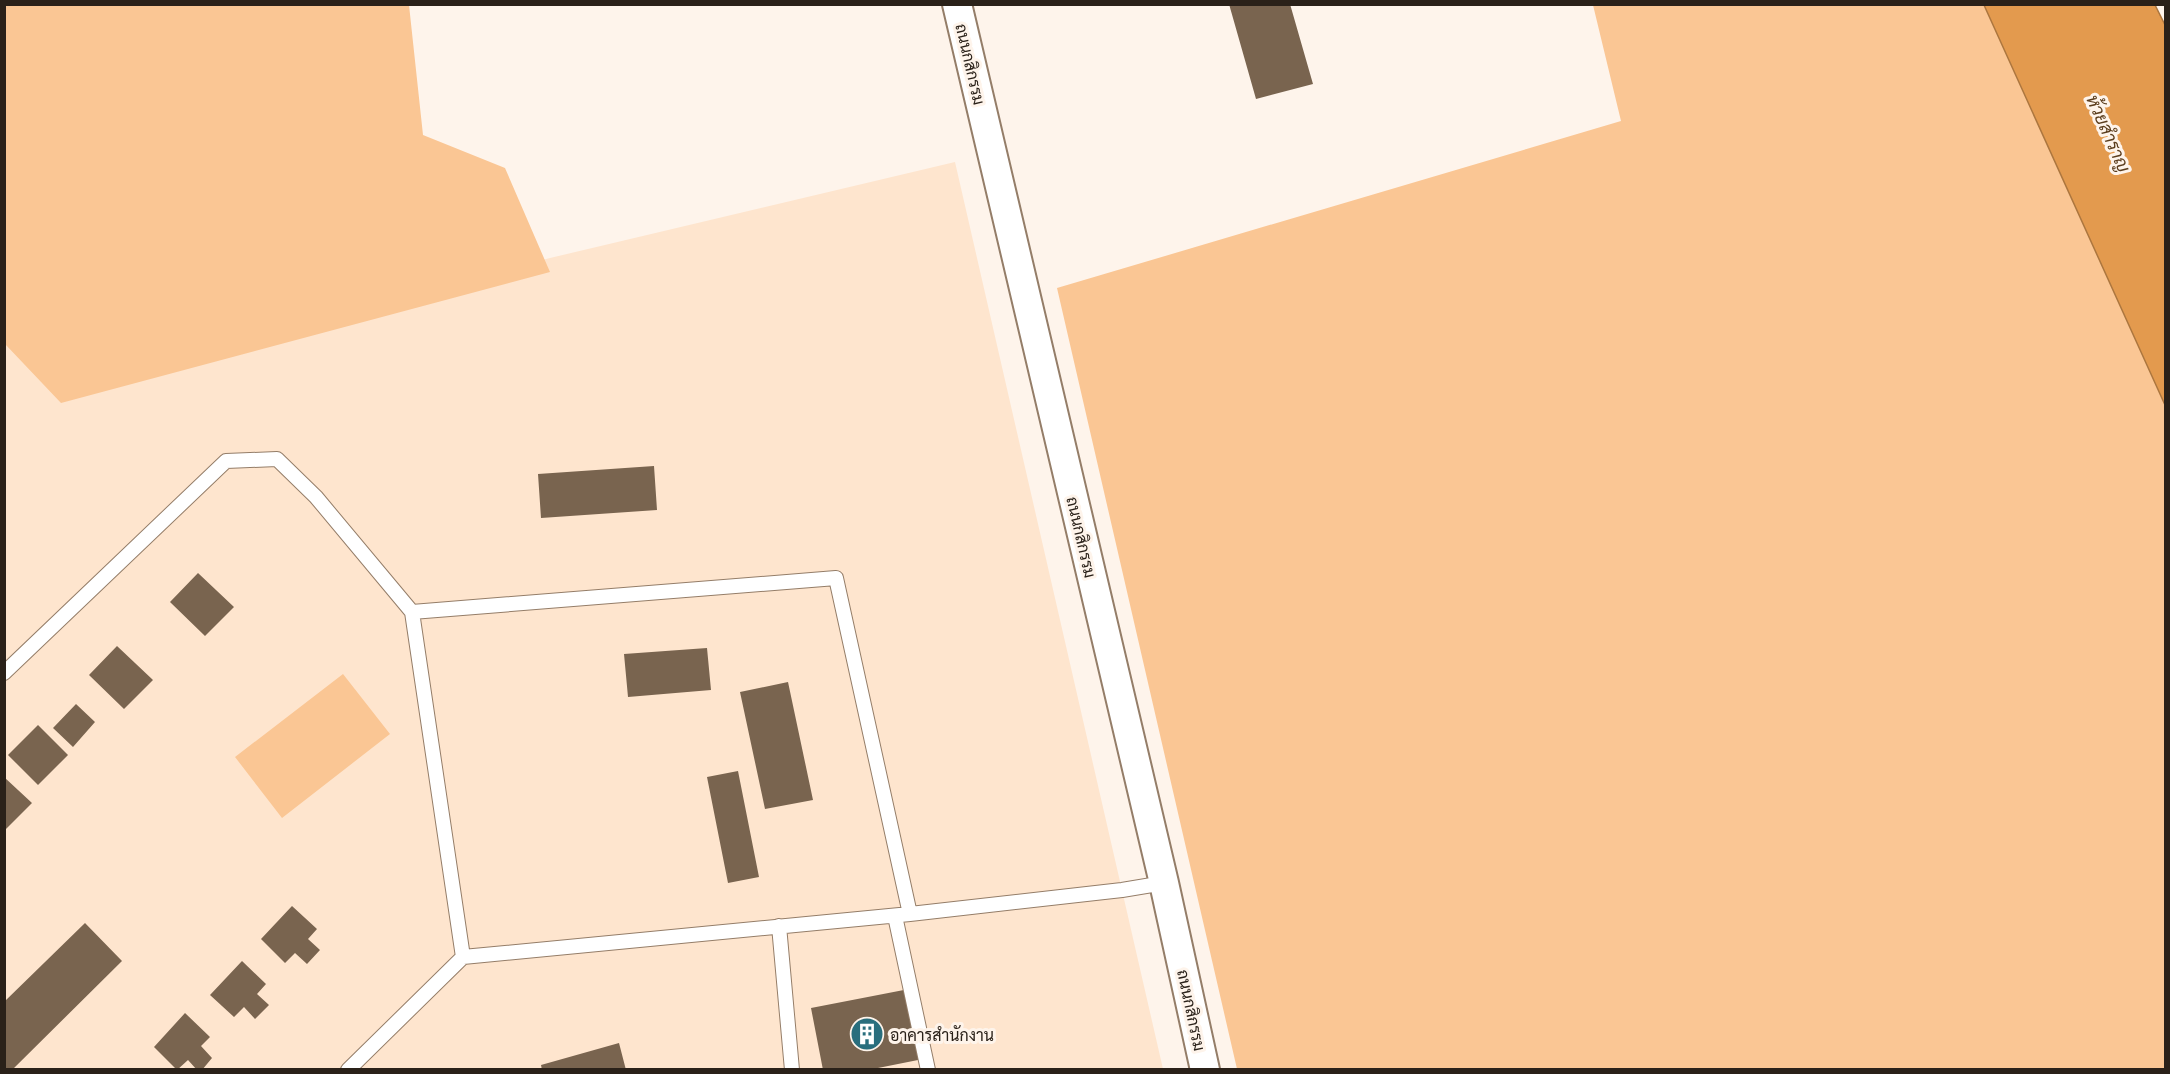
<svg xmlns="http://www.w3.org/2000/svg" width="2170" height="1074" viewBox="0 0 2170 1074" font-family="'Playfair Display',Sarabun,serif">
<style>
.built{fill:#fee5ce}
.green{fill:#fac694}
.water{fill:#e39a4e;stroke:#ac763e;stroke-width:1.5}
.building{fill:#79644f}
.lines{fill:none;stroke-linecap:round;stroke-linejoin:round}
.lane-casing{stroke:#947d68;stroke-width:16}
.street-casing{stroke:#947d68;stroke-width:32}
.lane{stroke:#fff;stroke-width:14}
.street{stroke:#fff;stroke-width:28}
.labels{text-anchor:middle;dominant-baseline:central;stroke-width:6;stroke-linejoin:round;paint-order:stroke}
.street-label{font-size:16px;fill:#2a2119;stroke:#fef4eb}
.poi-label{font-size:16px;fill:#2a2119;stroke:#fef4eb;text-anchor:start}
.water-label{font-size:18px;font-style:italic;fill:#5b3d1d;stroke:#fef4eb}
</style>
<rect width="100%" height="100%" fill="#fef4eb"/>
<!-- built -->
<path class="built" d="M 955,162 L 1163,1069 L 5,1069 L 4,293 L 81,379 L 550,258 Z"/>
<!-- green -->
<path class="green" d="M 5,4 L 409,5 L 423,135 L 505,168 L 550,272 L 61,403 L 5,344 Z
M 1593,5 L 1984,5 L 2165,405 L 2165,1069 L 1237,1069 L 1057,288 L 1621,121 Z
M 343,674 L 390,734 L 282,818 L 235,757 Z"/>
<!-- water -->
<path class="water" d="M 1984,5 L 2155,5 L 2166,27 L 2165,405 Z"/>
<!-- building -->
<path class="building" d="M 1229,4 L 1290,4 L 1313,84 L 1256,99 Z
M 654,466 L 657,510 L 541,518 L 538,474 Z
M 198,573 L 234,607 L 205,636 L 170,602 Z
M 117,646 L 153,680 L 124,709 L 89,675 Z
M 707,648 L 711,690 L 628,697 L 624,654 Z
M 788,682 L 813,800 L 765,809 L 740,692 Z
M 76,704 L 95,722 L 73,747 L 53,728 Z
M 38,725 L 68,755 L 38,785 L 8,755 Z
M 738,771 L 759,877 L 728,883 L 707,777 Z
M 4,777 L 32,803 L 4,831 Z
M 292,906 L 317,929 L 308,939 L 320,950 L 307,964 L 295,953 L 285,963 L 261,939 Z
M 85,923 L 122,961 L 12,1070 L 4,1070 L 4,1002 Z
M 242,961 L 266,984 L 257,994 L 269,1005 L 255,1019 L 244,1007 L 234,1017 L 210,995 Z
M 909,989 L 923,1059 L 868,1070 L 823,1070 L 811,1008 Z
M 185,1013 L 210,1037 L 201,1046 L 212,1058 L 202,1070 L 197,1070 L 188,1060 L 177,1070 L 154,1047 Z
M 619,1043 L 626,1070 L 542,1070 L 541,1065 Z"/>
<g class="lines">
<!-- lane casing -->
<g class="lane-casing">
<path id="lane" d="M 412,612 L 836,578 L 910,914
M 4,673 L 226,461 L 277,459 L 316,497 L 412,612 L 463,957
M 895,916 L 928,1070
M 779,926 L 792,1070
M 348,1070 L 463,957 L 910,914 L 1122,890 L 1164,883"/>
</g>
<!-- street casing -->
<g class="street-casing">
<path id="street" d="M 957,4 L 1164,883 L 1205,1070"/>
</g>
<!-- lane -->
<use href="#lane" class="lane"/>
<!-- street -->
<use href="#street" class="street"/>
</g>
<!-- icons -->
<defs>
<g id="building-disc" transform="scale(1.725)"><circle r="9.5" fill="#296e7d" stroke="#fef4eb"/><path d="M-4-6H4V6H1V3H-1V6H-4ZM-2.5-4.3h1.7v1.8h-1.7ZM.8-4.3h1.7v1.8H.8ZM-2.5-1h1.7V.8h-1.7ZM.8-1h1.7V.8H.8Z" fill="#fff"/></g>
</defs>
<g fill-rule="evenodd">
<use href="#building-disc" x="867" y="1034"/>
</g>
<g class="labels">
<!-- street labels -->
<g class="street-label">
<text transform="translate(971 64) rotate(77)">ถนนกสิกรรม</text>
<text transform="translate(1082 537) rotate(77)">ถนนกสิกรรม</text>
<text transform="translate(1192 1010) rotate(78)">ถนนกสิกรรม</text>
</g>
<!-- poi labels -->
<g class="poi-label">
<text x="890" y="1034">อาคารสำนักงาน</text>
</g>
<!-- water labels -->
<g class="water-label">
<text transform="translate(2109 133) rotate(66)">ห้วยสำราญ</text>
</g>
</g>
<!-- border -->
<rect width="2170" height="1074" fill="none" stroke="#2a2119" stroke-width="12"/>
</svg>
